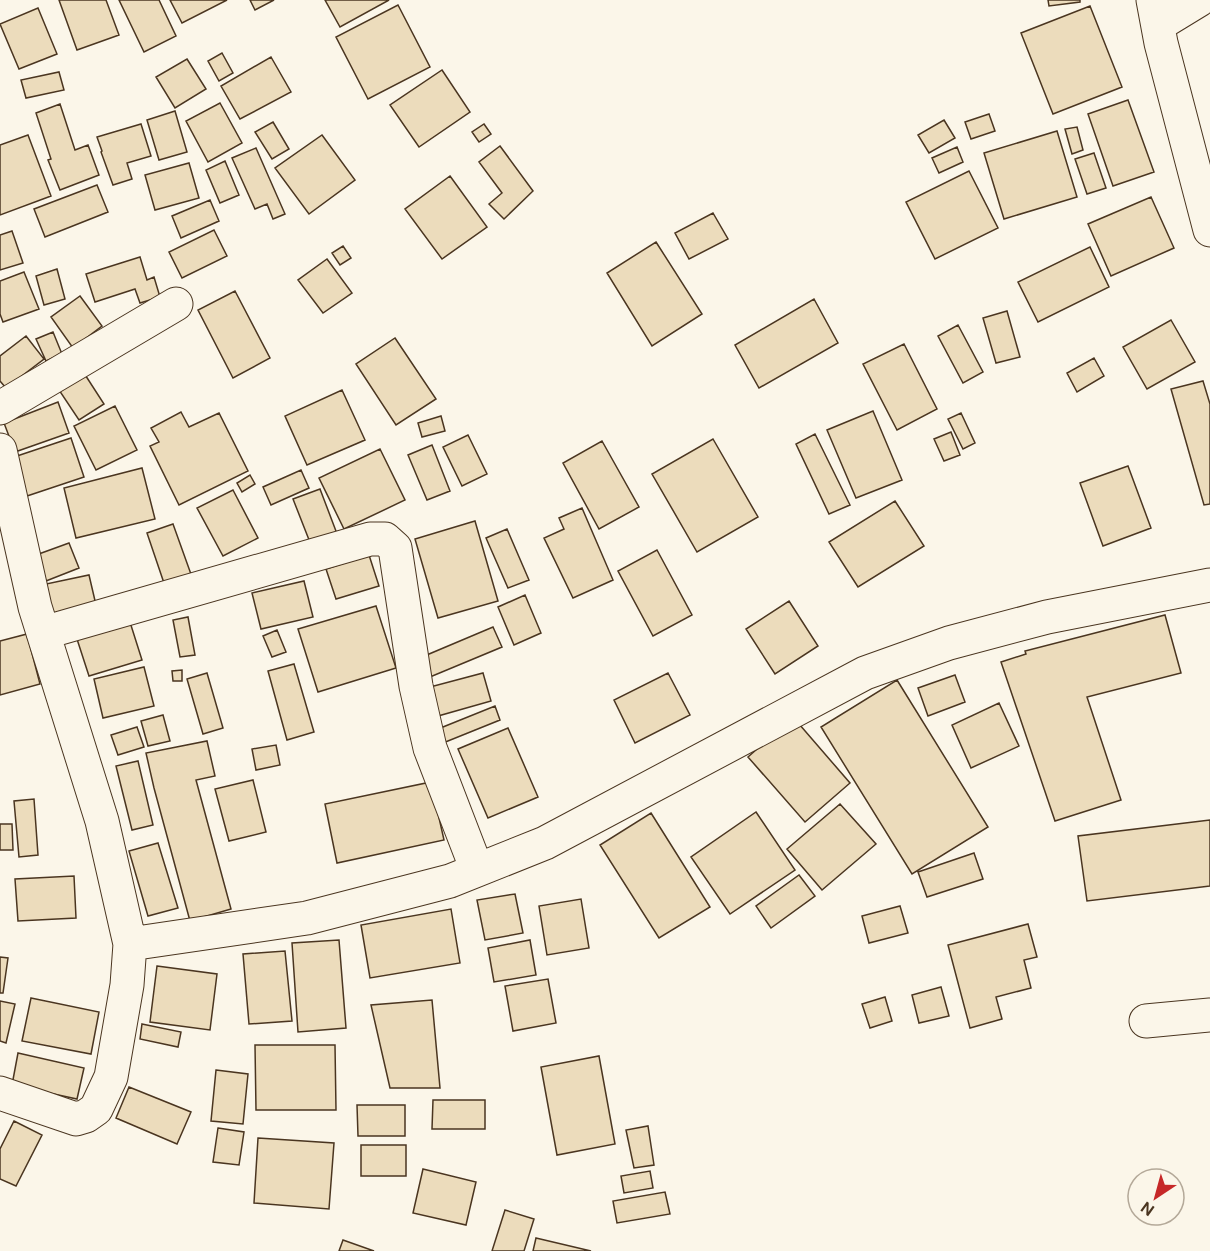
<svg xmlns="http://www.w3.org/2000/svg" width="1210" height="1251" viewBox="0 0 1210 1251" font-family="'DM Sans',sans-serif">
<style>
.building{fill:#ecdcbc;stroke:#4a3520;stroke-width:1.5}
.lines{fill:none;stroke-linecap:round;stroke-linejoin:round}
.minor-casing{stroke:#4a3520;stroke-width:35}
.minor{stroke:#fbf6e9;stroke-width:33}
</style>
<rect width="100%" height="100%" fill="#fbf6e9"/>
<!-- building -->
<path class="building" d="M 59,0 L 106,0 L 119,35 L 77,50 Z
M 119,0 L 159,0 L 176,36 L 144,52 Z
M 170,0 L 227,0 L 182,23 Z
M 250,0 L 274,0 L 255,10 Z
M 325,0 L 389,0 L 340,27 Z
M 1048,0 L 1080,0 L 1080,2 L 1049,6 Z
M 398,5 L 430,67 L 368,99 L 336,37 Z
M 1090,6 L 1122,87 L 1053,114 L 1021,33 Z
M 38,8 L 57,54 L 19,69 L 0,24 Z
M 222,53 L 233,73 L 219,81 L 208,61 Z
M 271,57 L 291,92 L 240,119 L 221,86 Z
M 187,59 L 206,89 L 175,108 L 156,77 Z
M 442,70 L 470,112 L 419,147 L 390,105 Z
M 59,72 L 64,90 L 26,98 L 21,80 Z
M 1128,100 L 1154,172 L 1113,186 L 1088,114 Z
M 220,103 L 242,143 L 208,162 L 186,121 Z
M 60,104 L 75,150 L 88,145 L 99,175 L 60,190 L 48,160 L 51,159 L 36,113 Z
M 175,111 L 187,152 L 159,160 L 147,120 Z
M 989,114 L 995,131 L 971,139 L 965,122 Z
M 944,120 L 955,138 L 929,153 L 918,135 Z
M 273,122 L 289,149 L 272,159 L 255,132 Z
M 141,124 L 151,156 L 127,163 L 132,179 L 113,185 L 101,152 L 102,151 L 97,137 Z
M 484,124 L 491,134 L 479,142 L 472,132 Z
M 1077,127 L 1083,150 L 1072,154 L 1065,129 Z
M 1057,131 L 1077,197 L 1004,219 L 984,153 Z
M 28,135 L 51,196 L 0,215 L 0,145 Z
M 322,135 L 355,180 L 309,214 L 275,168 Z
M 500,146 L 533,191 L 504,219 L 489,204 L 502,193 L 479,162 Z
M 957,147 L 963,162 L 939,173 L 932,158 Z
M 256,148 L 285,214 L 273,219 L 267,204 L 255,209 L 232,158 Z
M 1094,153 L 1106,188 L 1087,194 L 1075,159 Z
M 225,161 L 239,195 L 220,203 L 206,170 Z
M 189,163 L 199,198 L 155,210 L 145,175 Z
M 969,171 L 998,228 L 935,259 L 906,202 Z
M 450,176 L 487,227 L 442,259 L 405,209 Z
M 97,185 L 108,212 L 45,237 L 34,209 Z
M 1151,197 L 1174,248 L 1111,276 L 1088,224 Z
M 210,200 L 219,221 L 181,238 L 172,216 Z
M 713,213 L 728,239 L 689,259 L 675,233 Z
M 214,230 L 227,256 L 182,278 L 169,252 Z
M 12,231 L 23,263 L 0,270 L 0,235 Z
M 656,242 L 702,314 L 652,346 L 607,273 Z
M 343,246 L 351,258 L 340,265 L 332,253 Z
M 1090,247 L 1109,287 L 1038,322 L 1018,282 Z
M 140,257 L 147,280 L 154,277 L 160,297 L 140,303 L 135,289 L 95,302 L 86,274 Z
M 327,259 L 352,293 L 323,313 L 298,280 Z
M 57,269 L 65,299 L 44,305 L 36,276 Z
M 24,272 L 39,309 L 3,322 L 0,314 L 0,281 Z
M 235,291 L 270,358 L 233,378 L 198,310 Z
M 80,296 L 102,326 L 73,348 L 51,317 Z
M 814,299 L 838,343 L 759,388 L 735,345 Z
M 1007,311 L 1020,357 L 996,363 L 983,318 Z
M 1171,320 L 1195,362 L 1147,389 L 1123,347 Z
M 958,325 L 983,372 L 963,383 L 938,336 Z
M 53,332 L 62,354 L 46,361 L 36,339 Z
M 26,336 L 44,359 L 6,388 L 0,381 L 0,356 Z
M 395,338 L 436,399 L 396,425 L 356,364 Z
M 904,344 L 937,409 L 897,430 L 863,364 Z
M 1094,358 L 1104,376 L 1077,392 L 1067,373 Z
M 82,370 L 104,404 L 79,420 L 57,387 Z
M 1203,381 L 1210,404 L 1210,504 L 1204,505 L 1171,389 Z
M 342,390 L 365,440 L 307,465 L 285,416 Z
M 58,402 L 69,433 L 15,452 L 4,423 Z
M 115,406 L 137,450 L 96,470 L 74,426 Z
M 873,411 L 902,480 L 856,498 L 827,430 Z
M 181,412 L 189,427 L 219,413 L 248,471 L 179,505 L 150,446 L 159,442 L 151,428 Z
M 961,413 L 975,443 L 963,449 L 948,419 Z
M 441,416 L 445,431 L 422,437 L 418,423 Z
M 951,432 L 960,455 L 944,461 L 934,439 Z
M 815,434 L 850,505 L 829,514 L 796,444 Z
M 468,435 L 487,474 L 462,486 L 443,447 Z
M 71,438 L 84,477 L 21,498 L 8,459 Z
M 713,439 L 758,517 L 697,552 L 652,474 Z
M 602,441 L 639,507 L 599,529 L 563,463 Z
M 432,445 L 450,491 L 427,500 L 408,455 Z
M 380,449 L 405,500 L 344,529 L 319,478 Z
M 1128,466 L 1151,528 L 1103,546 L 1080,483 Z
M 142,468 L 155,519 L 76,538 L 64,488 Z
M 301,470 L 309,488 L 271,505 L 263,487 Z
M 250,475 L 255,484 L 242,492 L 237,483 Z
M 320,489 L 339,539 L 313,550 L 293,499 Z
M 233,490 L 258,538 L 223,556 L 197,508 Z
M 895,501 L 924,546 L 858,587 L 829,542 Z
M 582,508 L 613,580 L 573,598 L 544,538 L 564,529 L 559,518 Z
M 475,521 L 498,601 L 438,618 L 415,539 Z
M 173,524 L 192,577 L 165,586 L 147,533 Z
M 507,529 L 529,580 L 508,588 L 486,538 Z
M 69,543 L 79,568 L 46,581 L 36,555 Z
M 657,550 L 692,615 L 653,636 L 618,571 Z
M 369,555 L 379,586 L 336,599 L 326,569 Z
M 89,575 L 96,605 L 53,615 L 46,584 Z
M 304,581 L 313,617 L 261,629 L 252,593 Z
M 525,595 L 541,633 L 514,645 L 498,607 Z
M 789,601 L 818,646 L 775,674 L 746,629 Z
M 376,606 L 396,668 L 318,692 L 298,629 Z
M 1165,615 L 1181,673 L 1087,697 L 1121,800 L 1055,821 L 1001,662 L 1026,654 L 1025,651 Z
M 188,617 L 195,655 L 180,657 L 173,620 Z
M 129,619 L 142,660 L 89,676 L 76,636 Z
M 493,627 L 502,647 L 430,677 L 422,657 Z
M 277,630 L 286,652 L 272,657 L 263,636 Z
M 27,634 L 40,684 L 0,695 L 0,641 Z
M 294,664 L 314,732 L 287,740 L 268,671 Z
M 144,667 L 154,706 L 103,718 L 94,679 Z
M 182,670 L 182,681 L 173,681 L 172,671 Z
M 207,673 L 223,728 L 203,734 L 187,679 Z
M 483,673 L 491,701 L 438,716 L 430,687 Z
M 668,673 L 690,715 L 635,743 L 614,700 Z
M 955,675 L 965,702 L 928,716 L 918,688 Z
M 897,680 L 988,827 L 912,874 L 821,727 Z
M 999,703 L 1019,746 L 971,768 L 952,725 Z
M 495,706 L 500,720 L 443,743 L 438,729 Z
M 163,715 L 170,741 L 148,746 L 141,721 Z
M 793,717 L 850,783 L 805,822 L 748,757 Z
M 137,727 L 144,747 L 118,755 L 111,735 Z
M 508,728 L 538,797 L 488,818 L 458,749 Z
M 207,741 L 215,776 L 196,780 L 231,909 L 190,921 L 154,788 L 146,753 Z
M 276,745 L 280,765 L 256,770 L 252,749 Z
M 138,761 L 153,825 L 132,830 L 116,766 Z
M 253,780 L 266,832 L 229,841 L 215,789 Z
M 431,782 L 444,840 L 337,863 L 325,804 Z
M 34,799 L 38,855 L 19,857 L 14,801 Z
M 840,804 L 876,844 L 822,890 L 787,849 Z
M 756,812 L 795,870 L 730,914 L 691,857 Z
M 651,813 L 710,907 L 659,938 L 600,845 Z
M 1210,820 L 1210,886 L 1087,901 L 1078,836 Z
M 0,824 L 12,824 L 13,850 L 0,850 Z
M 158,843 L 178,908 L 148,916 L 129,851 Z
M 974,853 L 983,879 L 927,897 L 918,872 Z
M 799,875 L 815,896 L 771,928 L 756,906 Z
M 74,876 L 76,918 L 18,921 L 15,879 Z
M 515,894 L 523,933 L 485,940 L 477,900 Z
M 581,899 L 589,948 L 547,955 L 539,906 Z
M 900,906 L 908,933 L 869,943 L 862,916 Z
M 451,909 L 460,963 L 370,978 L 361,925 Z
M 1028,924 L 1037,957 L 1024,960 L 1031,988 L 996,997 L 1002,1019 L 970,1028 L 948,945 Z
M 339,940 L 346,1028 L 298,1032 L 292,943 Z
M 530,940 L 536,975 L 494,982 L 488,948 Z
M 285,951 L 292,1021 L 249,1024 L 243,954 Z
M 0,957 L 8,958 L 3,993 L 0,993 Z
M 157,966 L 217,974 L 210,1030 L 150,1022 Z
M 548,979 L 556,1023 L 513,1031 L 505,986 Z
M 941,987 L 949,1016 L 919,1023 L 912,995 Z
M 885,997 L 892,1021 L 870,1028 L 862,1004 Z
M 31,998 L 99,1012 L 91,1054 L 22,1041 Z
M 432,1000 L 440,1088 L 390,1088 L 371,1005 Z
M 0,1001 L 15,1004 L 6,1043 L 0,1041 Z
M 142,1024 L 181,1032 L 178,1047 L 140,1039 Z
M 255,1045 L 335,1045 L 336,1110 L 256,1110 Z
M 18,1053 L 84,1068 L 77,1099 L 12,1085 Z
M 599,1056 L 615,1144 L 557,1155 L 541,1067 Z
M 216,1070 L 248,1074 L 243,1124 L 211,1121 Z
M 129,1087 L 191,1112 L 177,1144 L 116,1118 Z
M 433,1100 L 485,1100 L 485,1129 L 432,1129 Z
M 357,1105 L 405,1105 L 405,1136 L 358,1136 Z
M 14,1121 L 42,1135 L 16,1186 L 0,1179 L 0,1149 Z
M 648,1126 L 654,1165 L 634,1168 L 626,1130 Z
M 218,1128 L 244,1132 L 239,1165 L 213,1162 Z
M 258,1138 L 334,1143 L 329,1209 L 254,1203 Z
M 361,1145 L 406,1145 L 406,1176 L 361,1176 Z
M 423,1169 L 476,1182 L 466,1225 L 413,1213 Z
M 650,1171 L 653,1188 L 624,1193 L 621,1176 Z
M 665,1192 L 670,1214 L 617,1223 L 613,1201 Z
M 505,1210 L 534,1219 L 524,1251 L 492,1251 Z
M 536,1238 L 591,1251 L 533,1251 Z
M 343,1240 L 374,1251 L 339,1251 Z"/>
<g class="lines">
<!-- minor casing -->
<g class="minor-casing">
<path id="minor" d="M 1153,0 L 1161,43 L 1210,230
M 1158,25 L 1199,0
M 0,408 L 176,304
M 0,450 L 35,607 L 102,821 L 130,944 L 127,985 L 111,1077 L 96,1109 L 86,1116 L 76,1119 L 0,1093
M 43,633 L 370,539 L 385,539 L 395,548 L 416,686 L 430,748 L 477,870
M 130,944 L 307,918 L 450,881 L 545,843 L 865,673 L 949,643 L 1047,617 L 1210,585
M 1146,1021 L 1210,1015"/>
</g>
<!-- minor -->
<use href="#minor" class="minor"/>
</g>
<!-- north arrow -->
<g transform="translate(1156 1197) rotate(216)"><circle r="28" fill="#fbf6e9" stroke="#b4a999" stroke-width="1.5"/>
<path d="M0-4.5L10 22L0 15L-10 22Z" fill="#c62828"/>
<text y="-9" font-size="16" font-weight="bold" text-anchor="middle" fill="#4a3520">N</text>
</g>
</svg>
